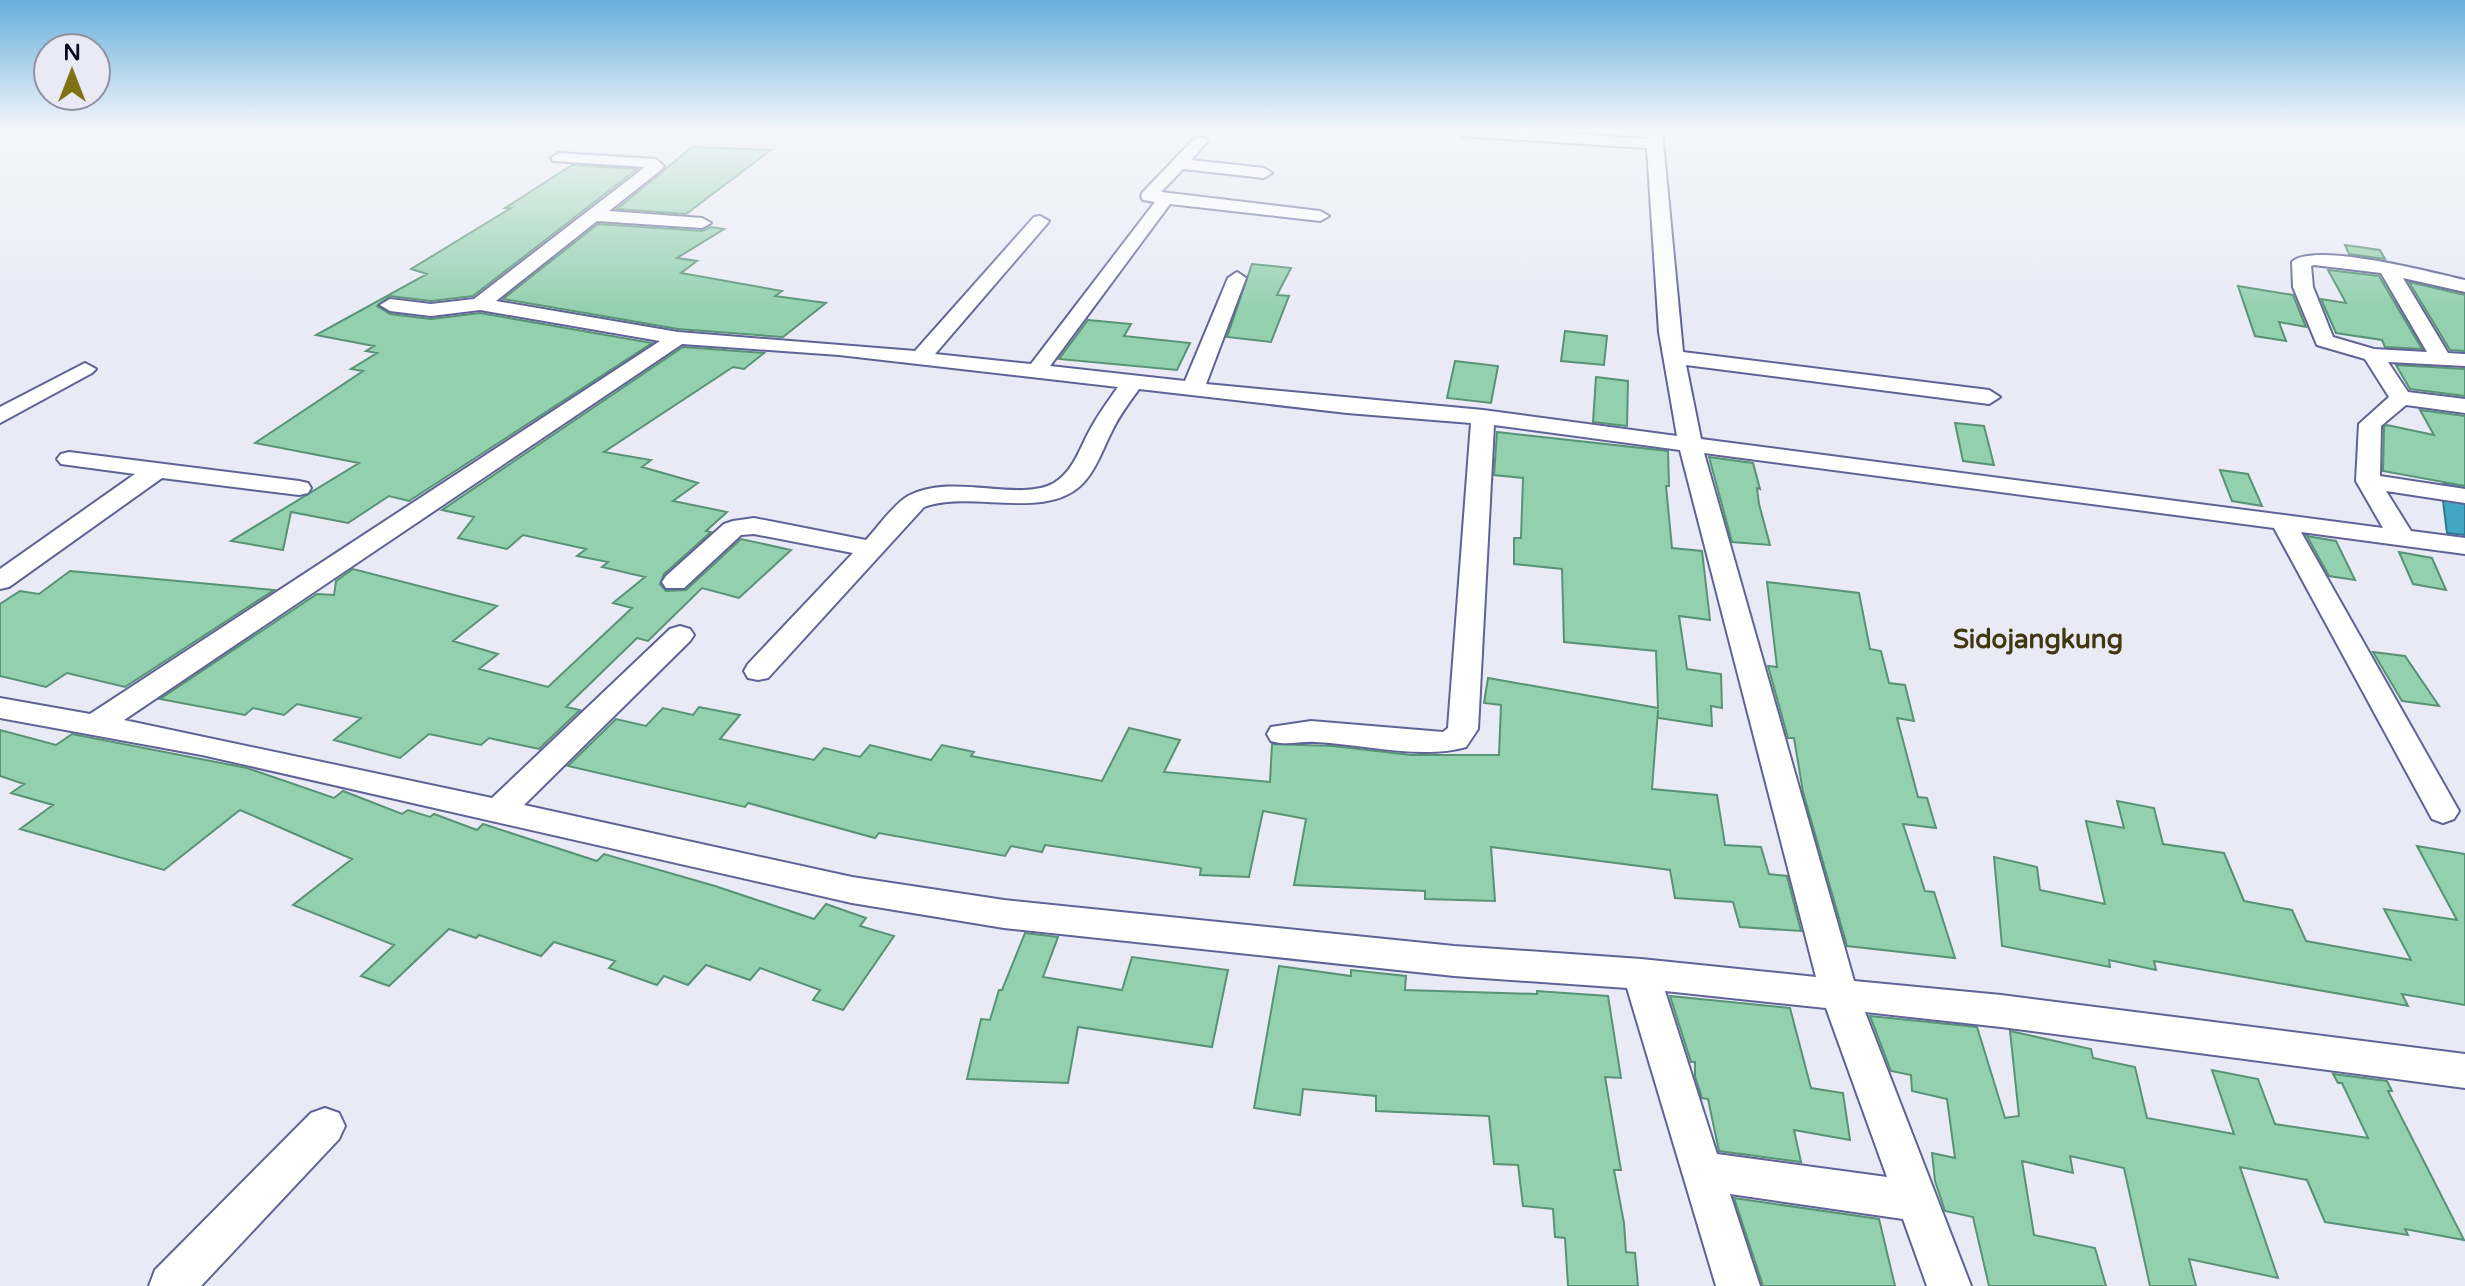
<svg xmlns="http://www.w3.org/2000/svg" width="2465" height="1286" viewBox="0 0 2465 1286" font-family="'Varela Round',sans-serif">
<style>
.water{fill:#43a7c4;stroke:#327892;stroke-width:2}
.building{fill:#92d0ae;stroke:#579374;stroke-width:2}
.lines{fill:none;stroke-linecap:round;stroke-linejoin:round}
.minor-casing{stroke:#5f6395;stroke-width:4}
.minor{fill:#fff;fill-rule:evenodd}
.labels{text-anchor:middle;dominant-baseline:central;stroke-width:8;stroke-linejoin:round;paint-order:stroke}
.quarter-label{font-size:26px;font-weight:bold;fill:#40390f;stroke:#e9eaf6}
</style>
<rect width="100%" height="100%" fill="#e9eaf6"/>
<!-- water -->
<path class="water" d="M 2465,478 L 2465,535 L 2447,533 L 2441,485 Z"/>
<!-- building -->
<path class="building" d="M 692,147 L 771,150 L 686,214 L 617,209 Z
M 572,165 L 637,169 L 473,296 L 431,301 L 390,296 L 377,306 L 390,314 L 431,319 L 480,313 L 652,343 L 409,501 L 389,496 L 348,523 L 291,512 L 283,550 L 231,541 L 359,463 L 255,443 L 363,371 L 351,369 L 377,353 L 366,351 L 374,346 L 316,335 L 427,274 L 411,269 L 511,208 L 505,208 Z
M 598,224 L 702,231 L 711,227 L 724,229 L 677,258 L 697,261 L 681,273 L 782,291 L 775,296 L 826,303 L 783,337 L 678,329 L 503,299 Z
M 2345,245 L 2380,250 L 2385,259 L 2349,254 Z
M 1252,264 L 1291,268 L 1277,295 L 1289,296 L 1271,342 L 1227,337 Z
M 2328,270 L 2379,276 L 2422,349 L 2385,347 L 2382,340 L 2336,333 L 2321,299 L 2346,303 Z
M 2409,282 L 2465,295 L 2465,351 L 2450,350 Z
M 2238,286 L 2293,295 L 2306,327 L 2279,322 L 2286,341 L 2255,336 Z
M 1088,320 L 1131,324 L 1124,336 L 1190,343 L 1177,370 L 1059,359 Z
M 1565,331 L 1607,336 L 1604,365 L 1561,361 Z
M 683,347 L 764,353 L 744,369 L 733,367 L 604,452 L 651,460 L 642,467 L 698,483 L 673,501 L 727,512 L 706,531 L 711,532 L 664,574 L 660,584 L 666,591 L 686,590 L 741,539 L 791,550 L 739,598 L 702,588 L 648,641 L 637,638 L 566,707 L 580,710 L 539,749 L 489,738 L 481,745 L 429,734 L 400,758 L 334,740 L 361,718 L 297,704 L 284,715 L 253,708 L 245,715 L 160,699 L 317,594 L 334,595 L 336,581 L 353,569 L 497,606 L 453,641 L 498,654 L 479,669 L 548,687 L 632,608 L 613,603 L 645,577 L 602,567 L 608,562 L 577,556 L 586,549 L 523,535 L 507,549 L 458,538 L 474,517 L 442,510 Z
M 1455,361 L 1498,366 L 1491,403 L 1447,398 Z
M 2396,365 L 2465,369 L 2465,396 L 2410,389 Z
M 1596,377 L 1628,381 L 1627,426 L 1593,422 Z
M 2420,410 L 2465,416 L 2465,486 L 2383,471 L 2384,427 L 2387,425 L 2434,435 Z
M 1955,423 L 1984,426 L 1994,465 L 1963,461 Z
M 1497,432 L 1668,451 L 1669,486 L 1666,486 L 1672,548 L 1702,551 L 1710,620 L 1679,616 L 1687,669 L 1721,674 L 1722,708 L 1711,706 L 1712,726 L 1658,718 L 1658,710 L 1652,789 L 1717,795 L 1725,845 L 1761,847 L 1769,874 L 1787,876 L 1801,931 L 1740,927 L 1733,902 L 1675,898 L 1670,870 L 1491,847 L 1495,901 L 1425,899 L 1425,891 L 1294,885 L 1306,819 L 1263,811 L 1249,877 L 1200,875 L 1201,868 L 1045,845 L 1042,852 L 1011,846 L 1005,856 L 879,833 L 875,838 L 748,803 L 745,807 L 568,766 L 616,719 L 646,726 L 663,708 L 693,715 L 699,707 L 740,715 L 720,739 L 814,760 L 824,748 L 860,757 L 870,745 L 931,760 L 942,745 L 974,752 L 971,756 L 1102,781 L 1129,728 L 1180,740 L 1164,772 L 1270,782 L 1272,744 L 1333,746 L 1411,755 L 1499,755 L 1501,705 L 1484,703 L 1488,678 L 1658,708 L 1656,651 L 1564,642 L 1562,569 L 1514,564 L 1514,538 L 1521,538 L 1523,478 L 1494,475 Z
M 1709,457 L 1753,463 L 1760,489 L 1757,488 L 1759,504 L 1770,545 L 1732,542 Z
M 2220,470 L 2248,474 L 2262,506 L 2232,501 Z
M 2307,536 L 2336,541 L 2355,580 L 2329,576 Z
M 2399,552 L 2432,558 L 2446,590 L 2413,584 Z
M 70,571 L 274,590 L 125,687 L 67,673 L 46,687 L 0,676 L 0,604 L 20,591 L 39,594 Z
M 1767,582 L 1859,593 L 1870,649 L 1881,651 L 1889,683 L 1905,685 L 1914,721 L 1897,718 L 1918,797 L 1927,798 L 1936,828 L 1903,824 L 1925,891 L 1934,892 L 1955,958 L 1847,946 L 1803,792 L 1794,738 L 1788,738 L 1768,666 L 1777,667 Z
M 2373,652 L 2405,656 L 2439,706 L 2402,701 Z
M 0,730 L 56,745 L 72,734 L 247,768 L 334,798 L 343,791 L 402,814 L 408,810 L 430,817 L 434,814 L 477,830 L 483,824 L 597,861 L 604,854 L 715,886 L 814,919 L 826,904 L 866,918 L 860,926 L 894,936 L 843,1010 L 813,1000 L 820,990 L 760,968 L 750,980 L 706,965 L 688,985 L 664,976 L 657,985 L 609,968 L 615,961 L 554,942 L 541,956 L 479,935 L 476,938 L 449,929 L 389,986 L 361,976 L 394,945 L 293,905 L 352,859 L 240,810 L 164,870 L 20,829 L 53,805 L 11,793 L 24,784 L 0,776 Z
M 2117,801 L 2154,808 L 2163,844 L 2224,853 L 2244,901 L 2292,910 L 2306,941 L 2411,960 L 2384,909 L 2457,920 L 2417,846 L 2465,854 L 2465,1005 L 2402,994 L 2408,1006 L 2154,961 L 2156,970 L 2109,960 L 2110,967 L 2002,946 L 1994,857 L 2037,867 L 2040,890 L 2105,904 L 2086,821 L 2124,828 Z
M 1025,933 L 1058,937 L 1043,977 L 1122,990 L 1132,957 L 1228,970 L 1212,1047 L 1078,1027 L 1068,1083 L 967,1079 L 981,1019 L 990,1020 L 999,990 L 1002,990 Z
M 1279,966 L 1351,976 L 1351,970 L 1406,976 L 1405,990 L 1537,994 L 1537,991 L 1608,996 L 1621,1078 L 1605,1077 L 1621,1170 L 1614,1170 L 1624,1223 L 1626,1252 L 1635,1253 L 1638,1286 L 1568,1286 L 1565,1238 L 1555,1237 L 1553,1209 L 1523,1206 L 1518,1165 L 1494,1164 L 1489,1116 L 1376,1111 L 1376,1096 L 1303,1089 L 1300,1115 L 1254,1108 Z
M 1670,996 L 1790,1008 L 1811,1088 L 1843,1093 L 1850,1140 L 1794,1130 L 1801,1162 L 1719,1151 L 1708,1099 L 1702,1098 L 1695,1076 L 1695,1062 L 1691,1062 Z
M 1870,1016 L 1977,1027 L 2005,1118 L 2019,1116 L 2010,1031 L 2091,1049 L 2093,1058 L 2135,1067 L 2147,1118 L 2234,1134 L 2212,1070 L 2258,1079 L 2275,1124 L 2368,1138 L 2342,1083 L 2338,1083 L 2333,1074 L 2387,1081 L 2392,1091 L 2388,1091 L 2464,1240 L 2405,1229 L 2408,1235 L 2325,1222 L 2307,1180 L 2240,1167 L 2278,1278 L 2189,1259 L 2196,1286 L 2150,1286 L 2124,1168 L 2070,1156 L 2073,1173 L 2022,1161 L 2034,1235 L 2095,1248 L 2106,1286 L 1989,1286 L 1973,1217 L 1945,1211 L 1935,1181 L 1932,1153 L 1955,1158 L 1947,1099 L 1912,1091 L 1911,1075 L 1891,1071 Z
M 1734,1198 L 1879,1219 L 1895,1286 L 1763,1286 Z"/>
<g class="lines">
<!-- minor casing -->
<g class="minor-casing">
<path id="minor" d="M 1455,131 L 1532,131 L 1647,139 L 1646,131 L 1662,131 L 1683,352 L 1989,390 L 2000,397 L 1989,404 L 1686,365 L 1701,439 L 2383,528 L 2356,481 L 2359,424 L 2389,397 L 2365,359 L 2317,345 L 2293,287 L 2292,262 C 2313,241 2434,273 2465,280 L 2465,292 L 2403,278 L 2448,353 L 2465,354 L 2465,366 L 2388,362 L 2408,392 L 2465,399 L 2465,413 L 2406,405 L 2381,426 L 2380,476 L 2465,489 L 2465,503 L 2386,491 L 2411,531 L 2465,538 L 2465,554 L 2301,532 L 2459,811 L 2454,819 L 2443,823 L 2432,819 L 2274,528 L 1704,453 L 1854,981 L 2001,995 L 2465,1054 L 2465,1088 L 2001,1027 L 1865,1012 L 1971,1286 L 1927,1286 L 1903,1219 L 1730,1194 L 1760,1286 L 1716,1286 L 1627,988 L 1454,976 L 1004,928 L 852,903 L 202,755 L 0,718 L 0,698 L 90,714 L 660,341 L 480,310 L 431,316 L 390,311 L 380,305 L 390,299 L 431,304 L 474,299 L 645,167 L 553,161 L 551,158 L 559,153 L 656,159 L 664,166 L 662,169 L 609,211 L 702,218 L 711,223 L 702,228 L 597,221 L 496,301 L 678,332 L 915,351 L 1034,217 L 1040,216 L 1049,221 L 1046,225 L 935,354 L 1031,364 L 1155,202 L 1143,200 L 1141,196 L 1143,192 L 1195,138 L 1205,138 L 1208,141 L 1191,160 L 1264,168 L 1272,173 L 1264,178 L 1183,169 L 1161,192 L 1320,211 L 1329,216 L 1320,221 L 1170,204 L 1050,366 L 1185,381 L 1228,278 L 1237,272 L 1246,278 L 1206,384 L 1483,410 L 1677,436 L 1659,332 L 1647,148 L 1462,136 ZM 2314,265 L 2381,273 L 2427,352 L 2374,349 L 2333,337 L 2313,287 L 2311,266 ZM 682,344 L 839,355 L 1118,387 C 1109,400 1099,413 1091,428 C 1080,447 1074,471 1054,483 C 1018,503 953,472 908,496 C 893,505 878,527 866,540 L 754,518 L 733,521 L 724,524 L 666,576 L 662,582 L 666,588 L 684,588 L 741,535 L 754,534 L 853,553 L 748,664 L 744,671 L 748,678 L 758,680 L 768,678 L 924,507 C 971,489 1049,523 1085,481 C 1098,466 1103,448 1112,431 C 1119,416 1129,403 1139,389 L 1347,413 L 1471,423 L 1448,728 L 1443,732 L 1311,721 L 1271,727 L 1267,734 L 1271,741 C 1286,746 1300,741 1315,742 C 1361,744 1422,760 1466,747 L 1478,729 L 1494,425 L 1680,450 L 1816,977 L 1641,959 L 1454,946 L 1004,900 L 852,877 L 524,805 L 690,641 L 694,635 L 690,629 L 680,626 L 670,629 L 492,798 L 124,720 ZM 1665,991 L 1826,1008 L 1887,1177 L 1717,1154 Z
M 85,363 L 96,369 L 92,373 L 0,423 L 0,407 Z
M 69,452 L 299,481 L 308,483 L 311,488 L 308,493 L 299,495 L 162,478 L 9,587 L 0,589 L 0,569 L 135,474 L 61,464 L 57,459 L 61,454 Z
M 325,1108 L 339,1113 L 345,1126 L 339,1139 L 201,1286 L 149,1286 L 155,1270 L 311,1113 Z"/>
</g>
<!-- minor -->
<use href="#minor" class="minor"/>
</g>
<!-- sky -->
<linearGradient id="sky" x2="0" y2="1"><stop stop-color="#66afda"/><stop offset="0.42" stop-color="#f5f6fb"/><stop offset="1" stop-color="#f5f6fb" stop-opacity="0"/></linearGradient>
<rect width="2465" height="311" fill="url(#sky)"/>
<g class="labels">
<!-- quarter labels -->
<g class="quarter-label">
<text x="2038" y="639">Sidojangkung</text>
</g>
</g>
<!-- north arrow -->
<g transform="translate(72 72)"><circle r="38" fill="#e9eaf6" stroke="#9091a0" stroke-width="2"/>
<path d="M0-6L14 30L0 20L-14 30Z" fill="#807213"/>
<text y="-12" font-size="22" font-weight="bold" text-anchor="middle" fill="#0a0b1e">N</text>
</g>
</svg>
